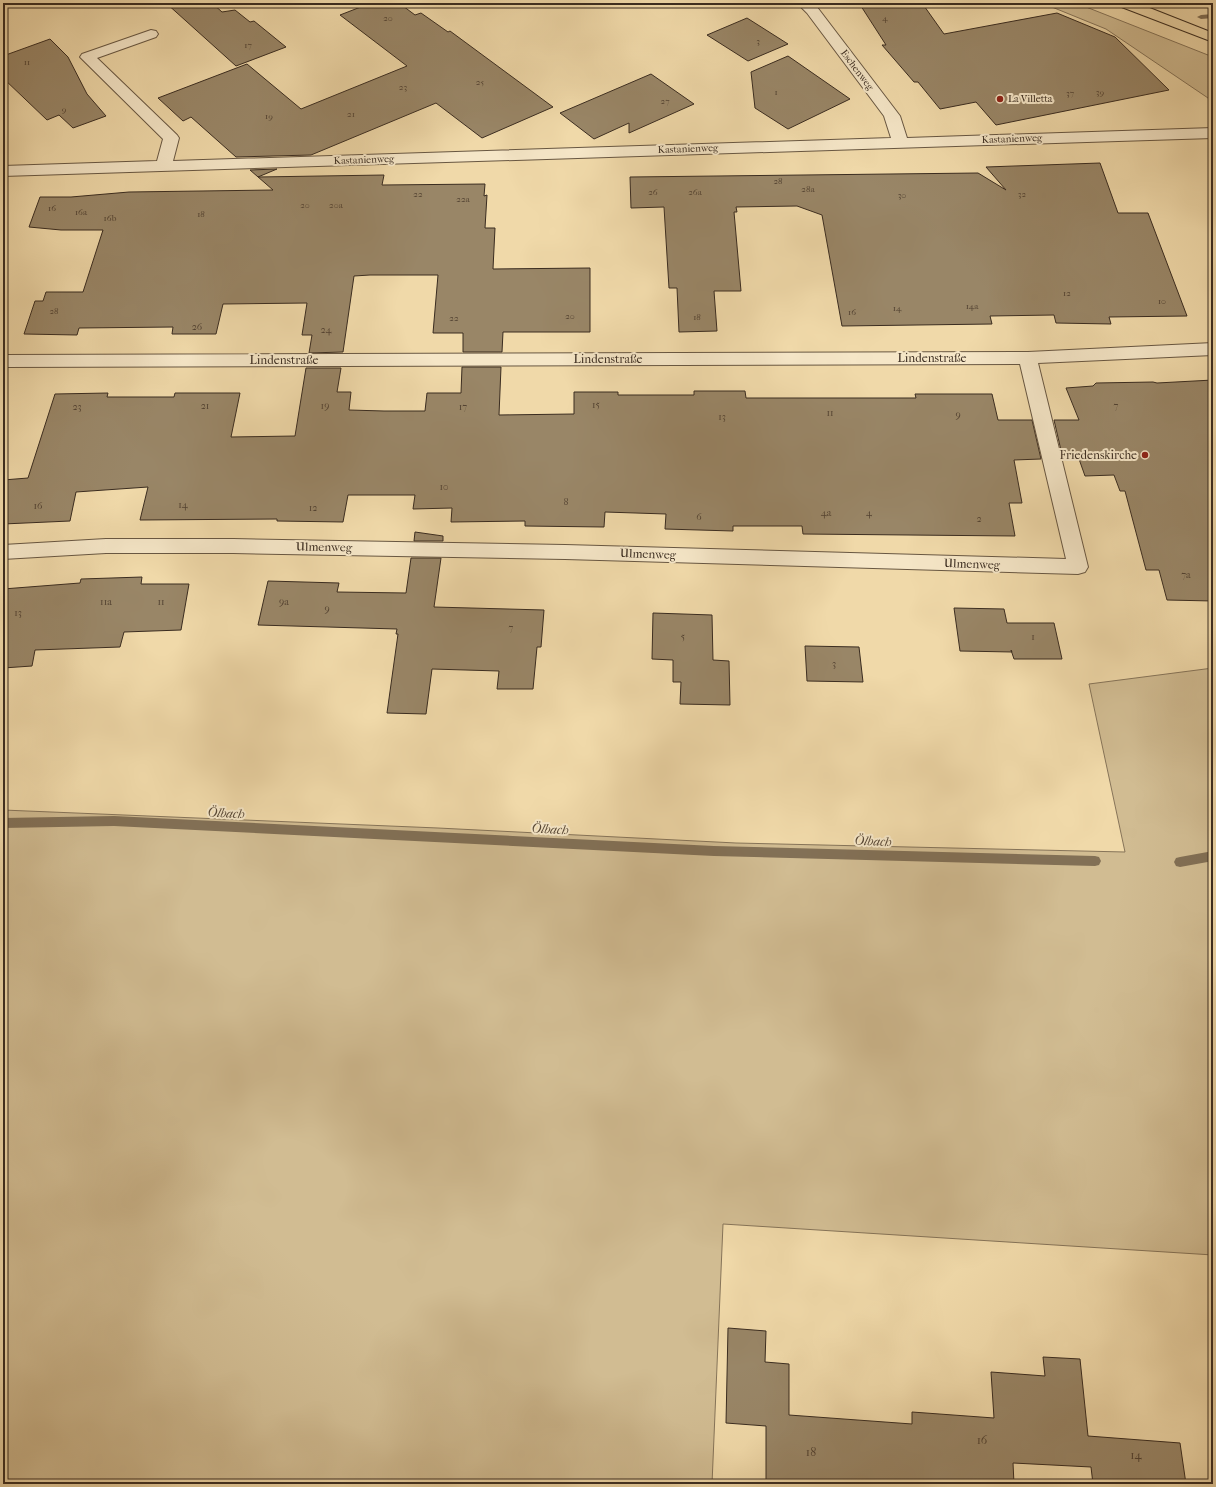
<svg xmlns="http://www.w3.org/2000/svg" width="1216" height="1487" viewBox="0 0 1216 1487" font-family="'IM FELL French Canon',serif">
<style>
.green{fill:#d1bc92;stroke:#867459}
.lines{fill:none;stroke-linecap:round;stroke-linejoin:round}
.stream{fill:#827056;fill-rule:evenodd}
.building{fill:#998667;stroke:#3a2c20}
.minor-casing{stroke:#685742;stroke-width:2}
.major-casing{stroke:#3a2c20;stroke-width:2}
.minor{fill:#f5e6c7;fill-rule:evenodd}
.major{fill:#f0d9a9;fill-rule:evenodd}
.poi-dot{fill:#8f2418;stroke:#f5e6c7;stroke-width:1.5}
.labels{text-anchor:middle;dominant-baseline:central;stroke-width:4;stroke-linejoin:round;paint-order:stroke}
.far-number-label{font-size:9px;fill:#524232}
.far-street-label{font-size:10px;fill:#3a2c20;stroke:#f5e6c7}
.far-poi-label{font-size:10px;fill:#3a2c20;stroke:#f5e6c7;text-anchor:start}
.number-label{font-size:10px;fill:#524232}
.street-label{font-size:12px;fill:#3a2c20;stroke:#f5e6c7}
.poi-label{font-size:12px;fill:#3a2c20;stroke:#f5e6c7;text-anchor:end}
.near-number-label{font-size:12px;fill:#524232}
.water-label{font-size:13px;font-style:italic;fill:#584836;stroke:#f5e6c7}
</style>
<rect width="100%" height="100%" fill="#f0d9a9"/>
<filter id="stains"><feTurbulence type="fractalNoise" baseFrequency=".005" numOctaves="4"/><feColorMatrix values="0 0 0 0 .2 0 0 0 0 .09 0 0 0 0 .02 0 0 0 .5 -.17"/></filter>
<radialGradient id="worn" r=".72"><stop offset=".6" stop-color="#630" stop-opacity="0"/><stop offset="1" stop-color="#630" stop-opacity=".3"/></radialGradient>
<!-- green -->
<path class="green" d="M 1042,3 L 1076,3 L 1213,57 L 1213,105 L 1208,98 L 1106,29 Z
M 1213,668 L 1213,1255 L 723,1224 L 712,1484 L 3,1484 L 3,810 L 438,828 L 736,843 L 1125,852 L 1089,684 Z"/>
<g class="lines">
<!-- stream -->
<path class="stream" d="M 1213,14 L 1213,18 L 1201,19 L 1197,17 L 1201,15 Z
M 114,816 L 714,846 L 1095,856 L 1099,857 L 1101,861 L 1099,865 L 1095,866 L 714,856 L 114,826 L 3,828 L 3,818 Z
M 1213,851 L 1213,861 L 1180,867 L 1176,866 L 1174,862 L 1176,858 L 1180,857 Z"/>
</g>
<!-- building -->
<path class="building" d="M 166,3 L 212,3 L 222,12 L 235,10 L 250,22 L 254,21 L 286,47 L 236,66 Z
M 371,3 L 399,3 L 415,15 L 421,13 L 448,32 L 450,31 L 553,107 L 482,138 L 436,103 L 311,155 L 236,157 L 191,117 L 183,121 L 158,98 L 247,64 L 301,109 L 407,66 L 340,15 Z
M 859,3 L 922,3 L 944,34 L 1057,13 L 1115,37 L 1169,90 L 996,125 L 976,102 L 940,109 L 918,82 L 914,82 L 882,45 L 886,45 Z
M 747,18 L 788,44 L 748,61 L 707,35 Z
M 50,39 L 68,57 L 87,94 L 106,116 L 73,128 L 59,115 L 47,120 L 3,78 L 3,56 Z
M 788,56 L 850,99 L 788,129 L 755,108 L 751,72 Z
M 651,74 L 694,104 L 629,133 L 629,123 L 594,139 L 560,113 Z
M 1100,163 L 1118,213 L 1148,213 L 1187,316 L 1109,317 L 1111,324 L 1056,323 L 1054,315 L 990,316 L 992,324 L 842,326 L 822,215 L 797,206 L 736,207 L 737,212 L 734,212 L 741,291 L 714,291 L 717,331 L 679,332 L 677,288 L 669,288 L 664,207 L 631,208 L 630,177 L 978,173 L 1006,190 L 986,167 Z
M 277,169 L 258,177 L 384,175 L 382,185 L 485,184 L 484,196 L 487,195 L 485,228 L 495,228 L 493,269 L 590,268 L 590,332 L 503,332 L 502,352 L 463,352 L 463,333 L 433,333 L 438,275 L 370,275 L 354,276 L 343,352 L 309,353 L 312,335 L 302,335 L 307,303 L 223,304 L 216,334 L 172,334 L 173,327 L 79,328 L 77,335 L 24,334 L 35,301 L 43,301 L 46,292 L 83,292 L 103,230 L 61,230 L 29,227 L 40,197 L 71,197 L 129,192 L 273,190 L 250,170 Z
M 462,367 L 501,367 L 499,415 L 574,414 L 574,392 L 618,392 L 618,395 L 694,395 L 694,391 L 745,391 L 746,398 L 916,398 L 915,394 L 992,394 L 998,420 L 1032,420 L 1041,459 L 1014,460 L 1022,503 L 1009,503 L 1015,536 L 803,534 L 802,526 L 733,526 L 733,531 L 665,529 L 666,514 L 605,512 L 604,527 L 525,526 L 525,521 L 451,522 L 452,508 L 413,509 L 415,495 L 348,495 L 343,522 L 277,521 L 277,519 L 140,520 L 148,487 L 76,492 L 70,521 L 3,524 L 3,480 L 28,478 L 55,394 L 108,393 L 107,397 L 174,397 L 175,393 L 240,393 L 231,437 L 295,436 L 306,368 L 341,368 L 337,392 L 351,392 L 349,410 L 384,411 L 425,411 L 427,393 L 461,393 Z
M 1213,380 L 1213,601 L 1167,600 L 1159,570 L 1146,570 L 1125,491 L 1120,491 L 1114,475 L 1085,476 L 1079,459 L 1063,459 L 1054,420 L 1079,420 L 1066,388 L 1093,386 L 1096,383 L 1153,382 L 1157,383 Z
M 415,532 L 443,536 L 443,541 L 414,541 Z
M 411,558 L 441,558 L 434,607 L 544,610 L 541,647 L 537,647 L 533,689 L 497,689 L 499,671 L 432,669 L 426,714 L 387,713 L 398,634 L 396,634 L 397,629 L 258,625 L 268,581 L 339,583 L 337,592 L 406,593 Z
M 142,577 L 141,584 L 189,584 L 181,630 L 124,632 L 120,647 L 35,650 L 32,666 L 3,668 L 3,589 L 80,583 L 81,579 Z
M 954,608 L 1004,609 L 1007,623 L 1054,623 L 1062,659 L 1014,659 L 1011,650 L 1012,652 L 960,651 Z
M 653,613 L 712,615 L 713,660 L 729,661 L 730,705 L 680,704 L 681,682 L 673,682 L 673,660 L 652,659 Z
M 805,646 L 859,647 L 863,682 L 807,681 Z
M 728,1328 L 766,1331 L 765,1362 L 789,1364 L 789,1415 L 912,1424 L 912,1412 L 994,1418 L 991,1372 L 1045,1376 L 1043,1357 L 1080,1359 L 1088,1436 L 1180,1443 L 1186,1484 L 1093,1484 L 1091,1467 L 1013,1463 L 1014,1484 L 766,1484 L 766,1426 L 726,1423 Z"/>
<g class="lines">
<!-- minor casing -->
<g class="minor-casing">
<path id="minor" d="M 797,3 L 812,3 L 817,7 L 900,116 L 907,138 L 1213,128 L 1213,138 L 3,176 L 3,166 L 157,161 L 163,139 L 80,57 L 82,54 L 151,30 L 156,31 L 158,34 L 156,37 L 97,58 L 177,135 L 179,138 L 173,161 L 891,138 L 884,116 L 807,13 Z
M 1213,343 L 1213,355 L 1038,363 L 1088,567 L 1085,572 L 1078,574 L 565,559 L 233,553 L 106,553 L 3,559 L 3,545 L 106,539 L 233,539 L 565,545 L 1066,559 L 1020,364 L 3,367 L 3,355 L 1028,352 Z"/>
</g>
<!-- major casing -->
<g class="major-casing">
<path id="major" d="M 1117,3 L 1137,3 L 1213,33 L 1213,42 L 1119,6 Z"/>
</g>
<!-- minor -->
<use href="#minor" class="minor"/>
<!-- major -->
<use href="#major" class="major"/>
</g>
<!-- markers -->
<g class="poi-dot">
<circle cx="1000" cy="99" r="4"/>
<circle cx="1145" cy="455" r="4"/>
</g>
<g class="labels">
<!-- far-number labels -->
<g class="far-number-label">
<text x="388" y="18">20</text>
<text x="885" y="18">4</text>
<text x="758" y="41">3</text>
<text x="248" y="45">17</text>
<text x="27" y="62">11</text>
<text x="480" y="82">25</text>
<text x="403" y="87">23</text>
<text x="776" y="92">1</text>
<text x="1100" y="92">39</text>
<text x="1070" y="93">37</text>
<text x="665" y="101">27</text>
<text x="64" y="109">9</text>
<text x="351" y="114">21</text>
<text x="269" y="116">19</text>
<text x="778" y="181">28</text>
<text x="808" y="189">28a</text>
<text x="653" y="192">26</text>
<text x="695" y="192">26a</text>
<text x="418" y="194">22</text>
<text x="1022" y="194">32</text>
<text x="902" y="195">30</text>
<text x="463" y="199">22a</text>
<text x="305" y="205">20</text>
<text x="336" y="205">20a</text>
<text x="52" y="208">16</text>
<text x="81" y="212">16a</text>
<text x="201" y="214">18</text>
<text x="110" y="218">16b</text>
<text x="1067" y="293">12</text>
<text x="1162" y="301">10</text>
<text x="972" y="306">14a</text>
<text x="897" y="308">14</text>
<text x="54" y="311">28</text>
<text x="852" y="312">16</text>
<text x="570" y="316">20</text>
<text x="697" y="317">18</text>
<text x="454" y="318">22</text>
</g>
<!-- far-street labels -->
<g class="far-street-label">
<text transform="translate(857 70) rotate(53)">Eschenweg</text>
<text transform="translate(1012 139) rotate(-2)">Kastanienweg</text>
<text transform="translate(688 149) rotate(-2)">Kastanienweg</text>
<text transform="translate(364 160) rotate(-2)">Kastanienweg</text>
</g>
<!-- far-poi labels -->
<g class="far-poi-label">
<text x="1008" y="99">La Villetta</text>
</g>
<!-- number labels -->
<g class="number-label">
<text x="197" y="327">26</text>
<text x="326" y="330">24</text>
<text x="596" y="405">15</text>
<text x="205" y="406">21</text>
<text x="325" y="406">19</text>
<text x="1116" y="406">7</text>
<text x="77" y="407">23</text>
<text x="463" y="407">17</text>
<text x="830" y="413">11</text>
<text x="958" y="415">9</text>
<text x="722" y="417">13</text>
<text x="444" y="487">10</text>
<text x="566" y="502">8</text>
<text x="183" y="505">14</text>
<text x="38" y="506">16</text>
<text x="313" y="508">12</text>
<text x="826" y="513">4a</text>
<text x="869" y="513">4</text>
<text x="699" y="517">6</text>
<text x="979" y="519">2</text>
<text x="1186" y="575">7a</text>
<text x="106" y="602">11a</text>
<text x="161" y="602">11</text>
<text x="284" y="602">9a</text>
<text x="327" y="609">9</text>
<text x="18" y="613">13</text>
<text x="511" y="628">7</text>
<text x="683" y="637">5</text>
<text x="1033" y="637">1</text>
<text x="834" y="664">3</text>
</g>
<!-- street labels -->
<g class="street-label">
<text x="932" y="358">Lindenstraße</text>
<text x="608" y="359">Lindenstraße</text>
<text x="284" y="360">Lindenstraße</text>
<text transform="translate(324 547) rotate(1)">Ulmenweg</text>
<text transform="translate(648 554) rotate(2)">Ulmenweg</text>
<text transform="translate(972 564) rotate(2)">Ulmenweg</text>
</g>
<!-- poi labels -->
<g class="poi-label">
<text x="1137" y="455">Friedenskirche</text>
</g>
<!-- near-number labels -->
<g class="near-number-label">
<text x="982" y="1440">16</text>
<text x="811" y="1452">18</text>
<text x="1136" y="1455">14</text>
</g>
<!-- water labels -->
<g class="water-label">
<text transform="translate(226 813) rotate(3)">Ölbach</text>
<text transform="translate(550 829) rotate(3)">Ölbach</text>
<text transform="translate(873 841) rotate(2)">Ölbach</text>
</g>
</g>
<!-- margin -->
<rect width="1216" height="1487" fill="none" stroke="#f0d9a9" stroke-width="16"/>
<rect x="4" y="4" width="1208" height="1479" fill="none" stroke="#3a2c20" stroke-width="2"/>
<rect x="8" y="8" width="1200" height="1471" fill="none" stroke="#3a2c20"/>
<rect width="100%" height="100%" filter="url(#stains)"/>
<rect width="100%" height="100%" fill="url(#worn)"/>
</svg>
